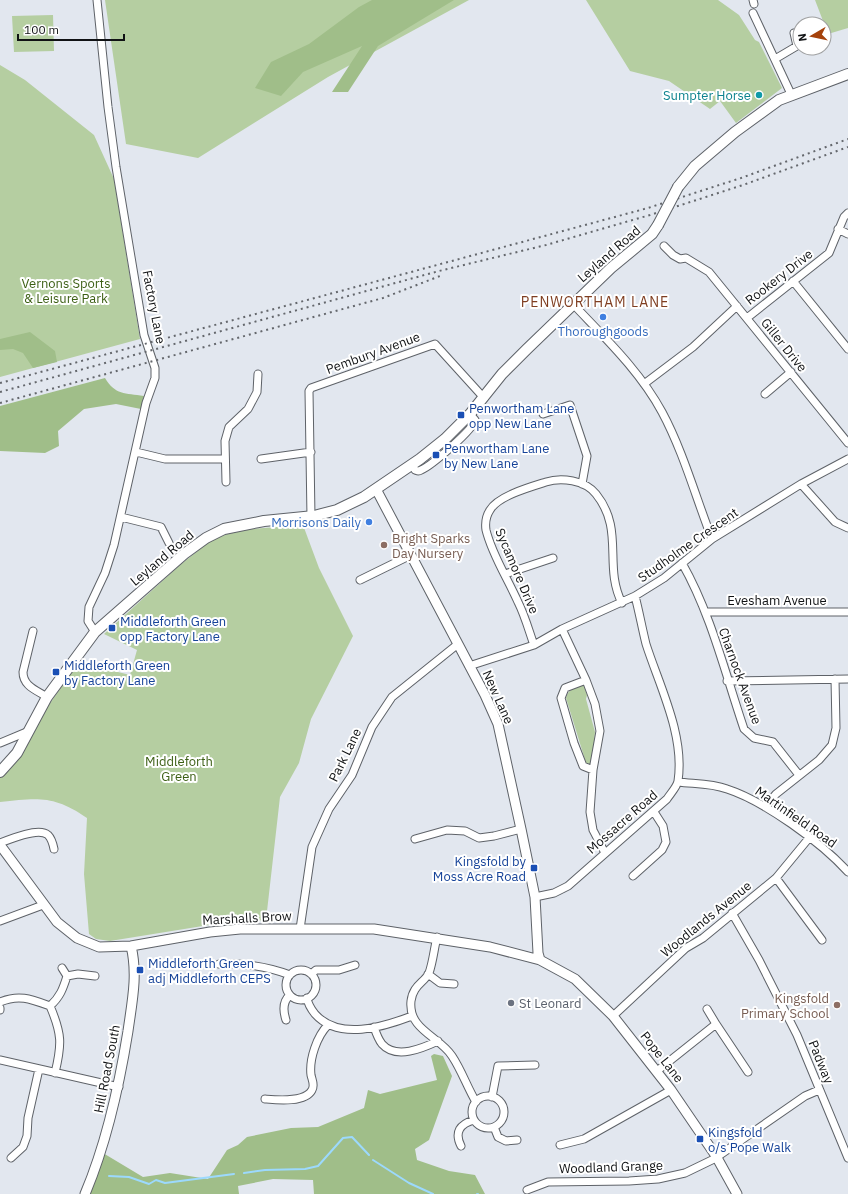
<svg xmlns="http://www.w3.org/2000/svg" width="848" height="1194" viewBox="0 0 848 1194" font-family="'IBM Plex Sans',sans-serif">
<style>
.green{fill:#b5cea1}
.forest{fill:#a0be89}
.lines{fill:none;stroke-linecap:round;stroke-linejoin:round}
.stream{stroke:#9cd9fd;stroke-width:2}
.minor-casing{stroke:#5e6268;stroke-width:9}
.tertiary-casing{stroke:#5e6268;stroke-width:11}
.secondary-casing{stroke:#5e6268;stroke-width:12}
.minor{stroke:#fff;stroke-width:7}
.tertiary{stroke:#fff;stroke-width:9}
.secondary{stroke:#fff;stroke-width:10}
.rail{stroke:#64676c;stroke-width:2;stroke-dasharray:2 4;stroke-linecap:butt}
.secondary-bridge-casing{stroke:#5e6268;stroke-width:12;stroke-linecap:butt}
.secondary-bridge{stroke:#fff;stroke-width:10}
.culture-dot{fill:#0f9aa8;stroke:#fff;stroke-width:1.5}
.shop-dot{fill:#3f7fe0;stroke:#fff;stroke-width:1.5}
.transit-dot{fill:#1a4fb4;stroke:#fff;stroke-width:1.5}
.education-dot{fill:#8d6e63;stroke:#fff;stroke-width:1.5}
.worship-dot{fill:#6b7280;stroke:#fff;stroke-width:1.5}
.labels{text-anchor:middle;dominant-baseline:central;stroke-width:4;stroke-linejoin:round;paint-order:stroke}
.culture-label{font-size:13px;fill:#0d838f;stroke:#fff;text-anchor:end}
.street-label{font-size:13px;fill:#101214;stroke:#fff}
.park-label{font-size:13px;fill:#3c5f14;stroke:#fff}
.shop-label{font-size:13px;fill:#366cbe;stroke:#fff}
.transit-label{font-size:13px;fill:#164399;stroke:#fff;text-anchor:start}
.education-label{font-size:13px;fill:#785e54;stroke:#fff;text-anchor:start}
.worship-label{font-size:13px;fill:#5b616d;stroke:#fff;text-anchor:start}
.neighbourhood-label{font-size:14px;letter-spacing:1px;fill:#7f3e21;stroke:#fff}
</style>
<rect width="100%" height="100%" fill="#e2e7ef"/>
<!-- green -->
<path class="green" d="M 105,0 L 469,0 L 328,77 L 198,158 L 126,144 Z
M 586,0 L 718,0 L 739,15 L 755,40 L 759,42 L 782,88 L 736,123 L 720,101 L 710,109 L 669,81 L 630,71 Z
M 815,0 L 848,0 L 848,28 L 828,34 Z
M 53,15 L 54,51 L 14,52 L 12,16 Z
M 0,65 L 25,80 L 94,135 L 114,179 L 140,339 L 0,377 Z
M 303,525 L 319,568 L 353,636 L 311,719 L 299,763 L 280,797 L 266,920 L 209,925 L 110,941 L 96,939 L 89,934 L 84,874 L 87,818 C 54,795 38,798 0,802 L 0,777 L 78,662 L 130,675 L 137,650 L 104,634 L 180,565 L 209,542 L 227,534 L 252,529 Z
M 580,685 L 584,686 L 587,695 L 586,699 L 595,732 L 594,743 L 596,745 L 592,762 L 590,765 L 586,763 L 566,698 C 568,690 573,688 580,685 Z"/>
<!-- forest -->
<path class="forest" d="M 372,0 L 454,0 L 378,46 L 348,92 L 332,92 L 362,46 L 303,72 L 281,96 L 255,88 L 271,62 L 309,44 L 359,7 Z
M 30,332 L 55,351 L 57,362 L 33,368 L 23,353 L 13,349 L 0,350 L 0,339 Z
M 105,378 C 115,395 125,393 144,396 L 141,409 L 116,404 L 84,409 L 58,431 L 59,446 L 45,453 L 0,451 L 0,406 Z
M 434,1054 L 443,1056 L 452,1076 L 429,1140 L 415,1149 L 417,1160 L 449,1171 L 475,1175 L 485,1194 L 314,1194 L 313,1180 L 273,1179 L 238,1186 L 239,1194 L 89,1194 L 103,1153 L 143,1177 L 170,1173 L 208,1179 L 227,1150 L 238,1145 L 247,1137 L 291,1128 L 318,1127 L 364,1108 L 368,1090 L 380,1094 L 437,1080 L 431,1056 Z"/>
<g class="lines">
<!-- stream -->
<path class="stream" d="M 373,1160 L 409,1183 L 433,1194
M 244,1173 L 265,1170 L 305,1169 L 318,1166 L 343,1138 L 352,1137 L 369,1155
M 109,1176 L 129,1177 L 149,1184 L 156,1180 L 165,1183 L 234,1174
M 477,1194 L 478,1194"/>
<!-- minor casing -->
<g class="minor-casing">
<path id="minor" d="M 753,0 L 754,4
M 753,13 L 791,94
M 775,59 L 797,46 L 794,33
M 838,229 L 848,234
M 664,246 L 673,255 L 680,259 L 686,258 L 709,272 L 848,443
M 793,281 L 848,349
M 573,304 C 604,337 640,371 662,412 C 683,451 696,498 712,539
M 747,318 L 829,253 L 844,217 L 848,213
M 644,384 L 693,347 L 737,306
M 765,394 L 791,372
M 543,414 L 570,405 L 587,456 L 582,484
M 136,452 L 165,459 L 225,459
M 261,459 L 311,452
M 412,465 L 415,470 C 418,471 418,472 421,470 C 431,466 474,429 475,420 L 470,414
M 226,482 L 225,441 L 229,427 L 248,409 L 257,392 L 258,374
M 801,484 L 835,522 L 848,528
M 121,517 L 161,527 L 169,543
M 311,517 L 309,391 L 311,388 L 435,344 L 484,398
M 682,563 C 711,614 725,673 744,729 L 754,738 L 773,742 L 799,775
M 505,574 L 553,558
M 360,580 L 411,555
M 705,612 L 848,612
M 562,629 L 586,680 L 595,704 L 600,731 L 593,770 L 590,812 L 593,830 L 605,853
M 33,631 L 23,672 C 23,686 36,690 47,697
M 95,632 L 88,621 L 89,607 L 105,573 L 114,545 L 146,403 L 155,378 L 155,368 L 144,335 L 116,167 L 108,107 L 97,0
M 534,645 C 529,631 525,616 518,602 C 508,579 492,555 486,530 C 485,523 486,516 490,510 C 498,496 530,487 546,482 C 561,477 585,480 596,494 C 625,530 603,566 622,603
M 469,666 L 534,645 L 562,629 L 635,596 L 664,578 L 712,539 L 801,484 L 848,459
M 586,680 L 565,688 L 561,698 L 574,743 L 583,766 L 593,770
M 727,681 L 848,679
M 0,743 L 29,731
M 678,782 C 694,784 711,783 727,789 C 764,801 821,842 848,872
M 765,807 L 776,794 L 819,760 L 832,745 L 836,728 L 835,679
M 415,839 L 447,830 L 465,831 L 479,838 L 494,836 L 521,829
M 0,843 C 10,839 39,827 48,835 C 52,839 53,844 54,849
M 633,876 L 662,850 L 666,842 L 663,826 L 654,812
M 776,878 L 822,940
M 535,897 L 554,893 L 568,886 L 667,799 C 670,794 677,787 678,781 C 685,735 659,685 646,644 C 642,628 639,611 635,596
M 732,913 L 759,960 L 797,1035 L 848,1158
M 0,921 L 43,905
M 300,929 L 312,847 L 329,809 L 352,775 L 372,727 L 392,697 L 458,644
M 437,937 C 434,949 433,962 429,973 C 424,983 413,985 411,1001 C 408,1030 439,1036 452,1056 C 462,1071 467,1087 476,1102
M 219,964 C 244,963 266,966 290,975
M286 985a15 15 0 1 1 30 0a15 15 0 1 1-30 0Z
M 311,974 L 316,970 L 339,970 L 355,965
M 428,974 L 440,983 L 454,984
M 67,976 L 78,974 L 95,976
M 307,998 C 308,1004 311,1009 315,1014 C 339,1041 383,1027 412,1016
M 0,1002 C 19,994 31,999 50,1006 C 62,1034 62,1044 55,1073
M 50,1006 C 60,997 63,989 67,976 L 62,968
M 0,1008 L 0,1010
M 707,1009 L 716,1024
M 613,1016 L 686,948 L 703,938 L 776,878 L 809,838
M 286,1020 C 283,1011 282,1002 290,995
M 374,1027 C 376,1033 378,1039 382,1044 C 396,1060 423,1048 438,1041
M 0,1060 L 119,1087
M 657,1071 L 716,1024 L 748,1072
M472 1112a16 16 0 1 1 32 0a16 16 0 1 1-32 0Z
M 492,1097 L 498,1066 L 535,1065
M 265,1099 C 277,1100 305,1103 312,1090 C 315,1085 312,1080 311,1075 C 309,1059 317,1036 328,1025
M 494,1127 L 498,1137 L 506,1141 L 517,1140
M 560,1145 L 584,1139 L 671,1090
M 461,1146 C 454,1132 460,1124 474,1120
M 11,1158 L 23,1147 L 27,1136 L 28,1118 L 39,1069
M 527,1190 L 548,1182 L 629,1181 L 658,1179 L 685,1173 L 714,1159 L 805,1096 L 819,1090"/>
</g>
<!-- tertiary casing -->
<g class="tertiary-casing">
<path id="tertiary" d="M 376,489 L 485,695 L 498,724 L 521,829 L 535,897 L 538,953 L 540,960
M 0,845 L 57,922 L 77,938 L 99,947 L 131,946 L 210,932 L 240,929 L 374,929 L 490,947 L 540,960 L 575,979 L 613,1016 L 671,1090 L 716,1156 L 737,1194
M 85,1194 C 107,1142 119,1087 128,1031 C 132,1002 138,975 131,946"/>
</g>
<!-- secondary casing -->
<g class="secondary-casing">
<path id="secondary" d="M 678,187 L 695,166 L 735,132 L 779,100 L 848,74
M 0,772 L 17,753 L 47,697 L 95,632 L 184,554 L 206,538 L 224,529 L 264,521 L 314,516 L 337,510 L 364,497 L 420,459 L 445,439 L 470,414 L 502,374 L 527,349 L 611,268 L 652,234 L 658,225"/>
</g>
<!-- minor -->
<use href="#minor" class="minor"/>
<!-- tertiary -->
<use href="#tertiary" class="tertiary"/>
<!-- secondary -->
<use href="#secondary" class="secondary"/>
<!-- rail -->
<path class="rail" d="M 0,383 L 648,208 L 741,178 L 848,139
M 0,392 L 439,271 L 546,245 L 650,215 L 743,185 L 848,147
M 0,403 L 383,298 L 440,276"/>
<!-- secondary-bridge casing -->
<g class="secondary-bridge-casing">
<path id="secondary-bridge" d="M 658,225 L 678,187"/>
</g>
<!-- secondary-bridge -->
<use href="#secondary-bridge" class="secondary-bridge"/>
</g>
<!-- markers -->
<circle class="culture-dot" cx="759" cy="95" r="4"/>
<g class="shop-dot">
<circle cx="603" cy="317" r="4"/>
<circle cx="369" cy="522" r="4"/>
</g>
<g class="transit-dot">
<rect x="457" y="411" width="8" height="8" rx="2"/>
<rect x="432" y="451" width="8" height="8" rx="2"/>
<rect x="108" y="624" width="8" height="8" rx="2"/>
<rect x="52" y="668" width="8" height="8" rx="2"/>
<rect x="530" y="864" width="8" height="8" rx="2"/>
<rect x="136" y="966" width="8" height="8" rx="2"/>
<rect x="696" y="1135" width="8" height="8" rx="2"/>
</g>
<g class="education-dot">
<circle cx="384" cy="545" r="4"/>
<circle cx="837" cy="1005" r="4"/>
</g>
<circle class="worship-dot" cx="511" cy="1003" r="4"/>
<g class="labels">
<!-- culture labels -->
<g class="culture-label">
<text x="751" y="95">Sumpter Horse</text>
</g>
<!-- street labels -->
<g class="street-label">
<text transform="translate(609 254) rotate(-41)">Leyland Road</text>
<text transform="translate(779 277) rotate(-38)">Rookery Drive</text>
<text transform="translate(154 307) rotate(79)">Factory Lane</text>
<text transform="translate(784 345) rotate(51)">Giller Drive</text>
<text transform="translate(373 353) rotate(-20)">Pembury Avenue</text>
<text transform="translate(688 545) rotate(-35)">Studholme Crescent</text>
<text transform="translate(162 558) rotate(-40)">Leyland Road</text>
<text transform="translate(517 571) rotate(67)">Sycamore Drive</text>
<text x="777" y="600">Evesham Avenue</text>
<text transform="translate(740 676) rotate(70)">Charnock Avenue</text>
<text transform="translate(498 697) rotate(66)">New Lane</text>
<text transform="translate(345 755) rotate(-64)">Park Lane</text>
<text transform="translate(796 817) rotate(35)">Martinfield Road</text>
<text transform="translate(622 822) rotate(-41)">Mossacre Road</text>
<text transform="translate(247 918) rotate(-3)">Marshalls Brow</text>
<text transform="translate(706 919) rotate(-39)">Woodlands Avenue</text>
<text transform="translate(662 1057) rotate(52)">Pope Lane</text>
<text transform="translate(821 1062) rotate(68)">Padway</text>
<text transform="translate(107 1069) rotate(-79)">Hill Road South</text>
<text transform="translate(611 1167) rotate(-2)">Woodland Grange</text>
</g>
<!-- park labels -->
<g class="park-label">
<text x="66" y="283">Vernons Sports<tspan x="66" dy="15">&amp; Leisure Park</tspan></text>
<text x="179" y="761">Middleforth<tspan x="179" dy="15">Green</tspan></text>
</g>
<!-- shop labels -->
<g class="shop-label">
<text x="603" y="331">Thoroughgoods</text>
<text x="361" y="522" text-anchor="end">Morrisons Daily</text>
</g>
<!-- transit labels -->
<g class="transit-label">
<text x="469" y="408">Penwortham Lane<tspan x="469" dy="15">opp New Lane</tspan></text>
<text x="444" y="448">Penwortham Lane<tspan x="444" dy="15">by New Lane</tspan></text>
<text x="120" y="621">Middleforth Green<tspan x="120" dy="15">opp Factory Lane</tspan></text>
<text x="64" y="665">Middleforth Green<tspan x="64" dy="15">by Factory Lane</tspan></text>
<text x="526" y="861" text-anchor="end">Kingsfold by<tspan x="526" dy="15">Moss Acre Road</tspan></text>
<text x="148" y="963">Middleforth Green<tspan x="148" dy="15">adj Middleforth CEPS</tspan></text>
<text x="708" y="1132">Kingsfold<tspan x="708" dy="15">o/s Pope Walk</tspan></text>
</g>
<!-- education labels -->
<g class="education-label">
<text x="392" y="538">Bright Sparks<tspan x="392" dy="15">Day Nursery</tspan></text>
<text x="829" y="998" text-anchor="end">Kingsfold<tspan x="829" dy="15">Primary School</tspan></text>
</g>
<!-- worship labels -->
<g class="worship-label">
<text x="519" y="1003">St Leonard</text>
</g>
<!-- neighbourhood labels -->
<g class="neighbourhood-label">
<text x="595" y="302">PENWORTHAM LANE</text>
</g>
</g>
<!-- north arrow -->
<g transform="translate(812 36) rotate(261)"><circle r="19" fill="#ffffff" stroke="#9fa0a1"/>
<path d="M0-3L7 15L0 10L-7 15Z" fill="#a5420b"/>
<text y="-6" font-size="11" font-weight="bold" text-anchor="middle" fill="#101214">N</text>
</g>
<!-- scale -->
<path d="M18 34v6h106v-6" fill="none" stroke="#101214" stroke-width="2"/>
<text x="24" y="34" font-size="12" fill="#101214" stroke="#ffffff" stroke-width="3" paint-order="stroke">100 m</text>
</svg>
